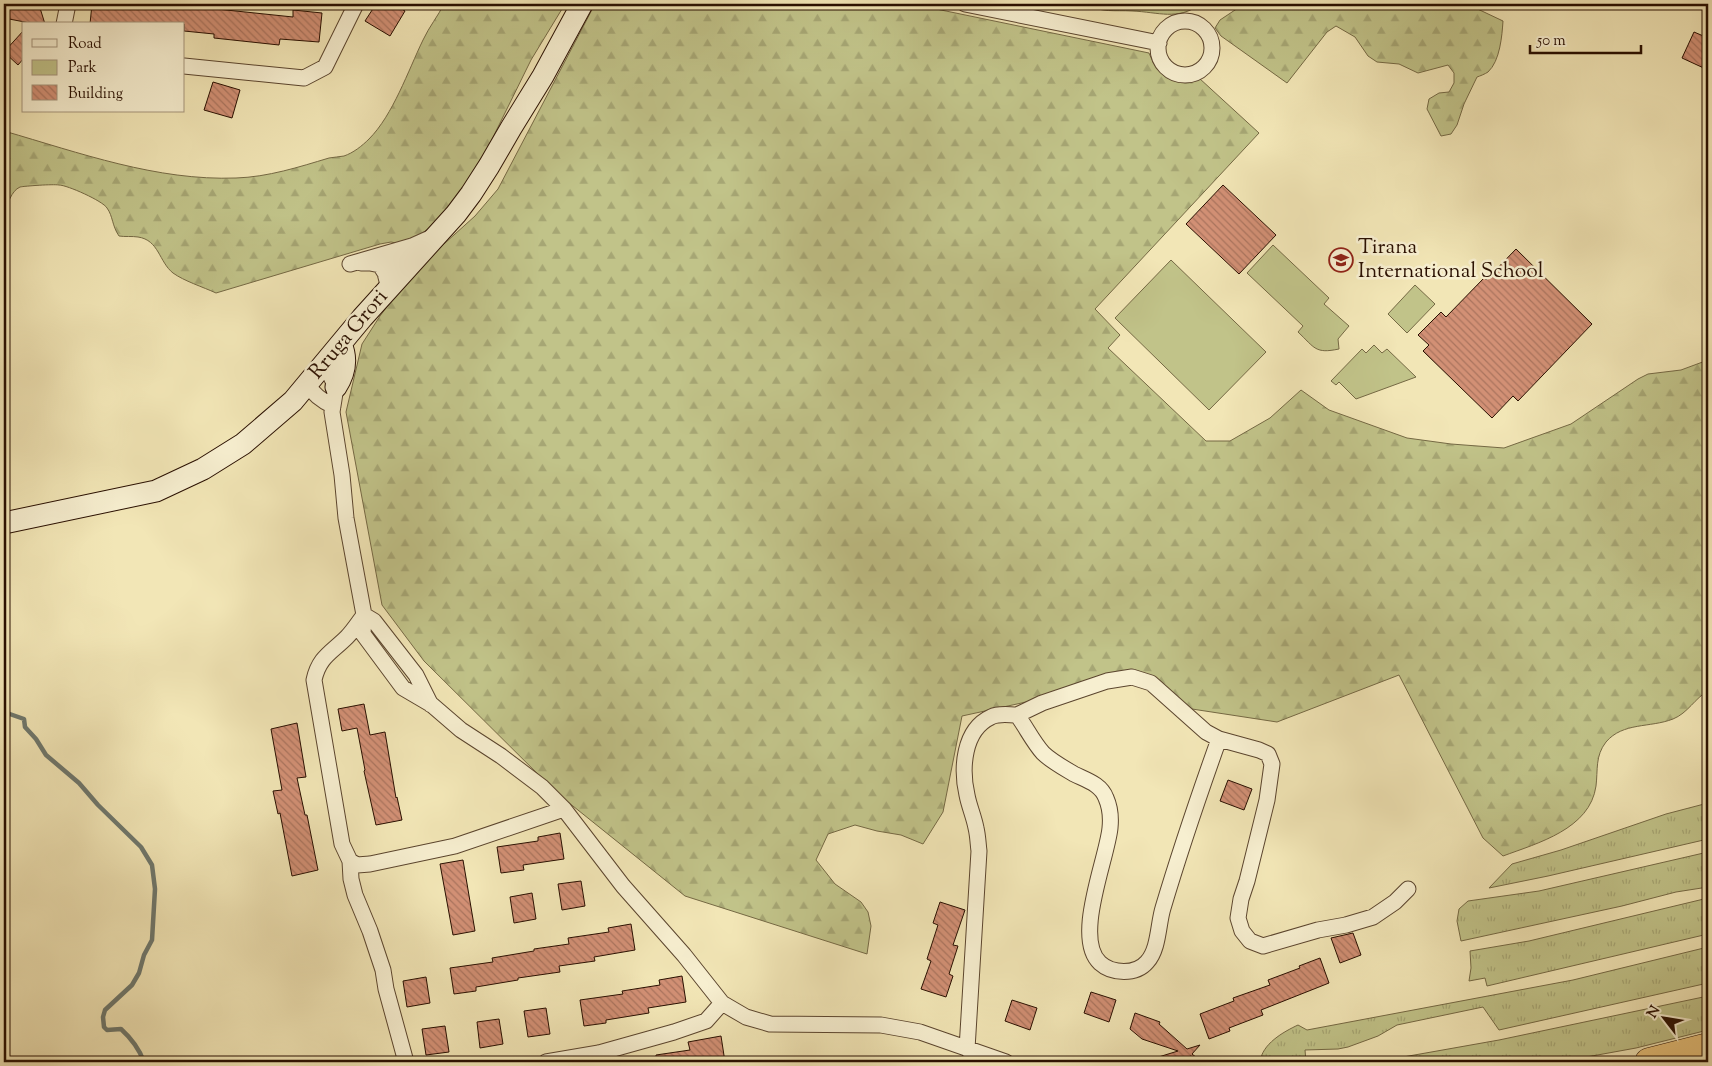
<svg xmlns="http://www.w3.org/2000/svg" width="1712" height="1066" viewBox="0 0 1712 1066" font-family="'Sorts Mill Goudy',serif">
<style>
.grass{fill:url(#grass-tufts);stroke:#756944}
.forest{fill:url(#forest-firs);stroke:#756944}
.park{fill:#c1c389;stroke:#756944}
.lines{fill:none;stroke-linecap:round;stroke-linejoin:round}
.stream{stroke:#6f786d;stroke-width:4.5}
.building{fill:url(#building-back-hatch);stroke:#290f00}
.minor-casing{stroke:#5b452e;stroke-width:17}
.secondary-casing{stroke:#290f00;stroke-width:23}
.motorway-casing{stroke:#290f00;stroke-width:29}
.minor{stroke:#f7efd0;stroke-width:15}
.secondary{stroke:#f7efd0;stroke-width:21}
.motorway{stroke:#e9c37b;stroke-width:28}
.labels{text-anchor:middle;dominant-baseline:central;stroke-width:5;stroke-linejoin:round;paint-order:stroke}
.poi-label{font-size:21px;fill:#290f00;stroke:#f7efd0;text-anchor:start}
.street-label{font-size:21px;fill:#290f00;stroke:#f7efd0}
</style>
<defs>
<pattern id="grass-tufts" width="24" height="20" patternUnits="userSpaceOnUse" patternTransform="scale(1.25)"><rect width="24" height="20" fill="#c1c389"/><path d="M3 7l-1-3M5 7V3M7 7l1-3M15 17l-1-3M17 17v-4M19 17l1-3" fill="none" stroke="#a6a674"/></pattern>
<pattern id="forest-firs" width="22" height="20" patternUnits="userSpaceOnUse" patternTransform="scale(1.25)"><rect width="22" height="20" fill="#c1c389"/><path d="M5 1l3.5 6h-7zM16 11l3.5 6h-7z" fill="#a6a674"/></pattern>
<pattern id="building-back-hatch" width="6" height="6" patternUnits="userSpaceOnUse" patternTransform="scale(1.25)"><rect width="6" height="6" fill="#d29075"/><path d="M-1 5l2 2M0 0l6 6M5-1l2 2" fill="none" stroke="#aa745e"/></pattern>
</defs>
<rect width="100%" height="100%" fill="#f2e6b6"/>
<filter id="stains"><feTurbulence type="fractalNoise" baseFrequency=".004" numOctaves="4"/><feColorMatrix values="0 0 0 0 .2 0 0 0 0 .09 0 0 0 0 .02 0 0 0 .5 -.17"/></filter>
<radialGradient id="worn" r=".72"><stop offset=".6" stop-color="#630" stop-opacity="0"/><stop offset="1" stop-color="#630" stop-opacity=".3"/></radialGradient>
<!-- grass -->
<path class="grass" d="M 1708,803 L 1708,839 L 1548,876 L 1489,888 L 1512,864 L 1561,850 L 1666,814 Z
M 1708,852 L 1708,887 L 1676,892 L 1622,906 L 1461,941 L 1457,921 L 1459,909 L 1468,901 L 1539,891 Z
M 1708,898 L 1708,934 L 1487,986 L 1485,978 L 1469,981 L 1471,968 L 1470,951 L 1529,941 Z
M 1708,947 L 1708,983 L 1499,1030 L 1483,1007 L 1397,1025 L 1378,1036 L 1348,1047 L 1338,1049 L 1305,1050 L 1306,1062 L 1302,1062 L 1301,1058 L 1280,1062 L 1260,1062 C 1262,1044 1283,1032 1298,1025 L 1307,1030 L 1573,980 Z
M 1708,996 L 1708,1030 L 1636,1048 L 1559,1062 L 1375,1062 L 1499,1040 Z"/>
<!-- forest -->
<path class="forest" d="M 444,4 L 565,4 L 531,60 L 471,182 L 429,228 L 412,241 L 401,244 L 391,242 L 380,244 L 216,293 C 203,287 184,281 173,273 C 159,262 159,240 138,237 C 132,236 125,237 119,236 C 112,226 113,216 107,208 C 103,201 67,185 59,185 C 53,184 25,186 20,187 C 11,191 8,204 4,213 L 4,131 C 80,153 157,181 236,178 C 268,177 299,167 329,158 C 334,157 339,157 344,156 C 353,153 362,146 369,139 C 393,115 408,71 423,40 C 429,27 438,16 444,4 Z
M 595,4 L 912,4 L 1149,53 C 1160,80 1172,84 1199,78 L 1259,133 L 1095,309 L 1120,335 L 1108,348 L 1206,441 L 1230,441 L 1270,418 L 1301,390 L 1329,410 L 1407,438 L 1451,444 L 1504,448 L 1571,424 L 1638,379 L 1648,374 L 1681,370 L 1708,360 L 1708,691 C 1695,698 1688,713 1673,719 C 1650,728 1623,722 1606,742 C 1595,756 1598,770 1596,786 C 1590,829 1538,843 1503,856 L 1483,838 L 1399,675 L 1277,722 L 1192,709 L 1127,680 L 962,716 L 943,812 L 923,844 L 901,835 L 877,831 L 855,825 L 828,834 L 816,860 L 835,884 L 861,902 L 868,912 L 871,926 L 867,954 L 685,896 L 558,794 L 424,661 L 382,605 L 346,412 L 362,344 L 380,316 L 414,271 L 475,216 L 498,189 Z
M 1086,4 L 1201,4 C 1177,21 1159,12 1132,11 C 1115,10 1101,13 1086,4 Z
M 1244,4 L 1467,4 L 1503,21 C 1502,36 1500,61 1488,72 C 1485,74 1480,76 1477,77 L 1464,104 L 1457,125 L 1451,134 L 1441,136 L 1427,109 L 1429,99 L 1439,93 L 1449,92 L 1454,83 L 1454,73 L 1448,65 L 1418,73 L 1399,64 L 1377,62 L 1368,56 L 1355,37 L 1336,26 L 1327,32 L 1287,83 L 1221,36 L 1215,28 L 1220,20 Z"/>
<!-- park -->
<path class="park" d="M 1273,245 L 1329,298 L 1324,304 L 1349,326 L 1338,339 L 1339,349 C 1315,354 1315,348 1298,332 L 1303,326 L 1247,273 Z
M 1171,260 L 1266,352 L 1209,410 L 1115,318 Z
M 1415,285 L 1435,304 L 1407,333 L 1388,314 Z
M 1374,345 L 1382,353 L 1387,349 L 1416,377 L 1356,399 L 1339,382 L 1336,385 L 1331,381 L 1362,349 L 1366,353 Z"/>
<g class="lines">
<!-- stream -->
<path class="stream" d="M 4,712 L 24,719 L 25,727 L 36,739 L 46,755 L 79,783 L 98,805 L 141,847 L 152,865 L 155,889 L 152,940 L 144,955 L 139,973 L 132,985 L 105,1010 L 103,1017 L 104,1027 L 107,1030 L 121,1029 C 132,1039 139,1048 144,1062"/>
</g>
<!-- building -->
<path class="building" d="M 4,4 L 19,4 L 40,8 L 45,24 L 35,24 L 4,18 Z
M 92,4 L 207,4 L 207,8 L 293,17 L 293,10 L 322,13 L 319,42 L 280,39 L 279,45 L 214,38 L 214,34 L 184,31 L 184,24 L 90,24 Z
M 376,4 L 393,4 L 405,11 L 390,36 L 365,21 Z
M 24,30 L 24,58 L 18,65 L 4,52 Z
M 1694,32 L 1708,38 L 1708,70 L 1682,58 Z
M 213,82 L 240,90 L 232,118 L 204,110 Z
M 1223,185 L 1276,235 L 1239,274 L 1186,224 Z
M 1516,249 L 1592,324 L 1518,401 L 1513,396 L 1492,418 L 1423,351 L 1429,345 L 1418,335 L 1441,312 L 1446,317 L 1484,278 L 1486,280 Z
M 364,704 L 370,735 L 385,732 L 396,798 L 397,797 L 402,820 L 376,825 L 364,771 L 365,770 L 357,728 L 342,731 L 338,709 Z
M 297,723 L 306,777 L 297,778 L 305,815 L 307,815 L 318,870 L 292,876 L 280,813 L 278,814 L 273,791 L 282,790 L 271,729 Z
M 1228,780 L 1252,789 L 1244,810 L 1220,801 Z
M 560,833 L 564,859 L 523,865 L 524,870 L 501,873 L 497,847 L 538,841 L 538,837 Z
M 463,860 L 475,931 L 453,935 L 440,864 Z
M 581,881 L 585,906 L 562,910 L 558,884 Z
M 532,893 L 536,919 L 514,923 L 510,897 Z
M 940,902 L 965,910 L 953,945 L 958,946 L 949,974 L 953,976 L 946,997 L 921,989 L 931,961 L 927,959 L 938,925 L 933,923 Z
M 631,924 L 635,950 L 594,957 L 595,961 L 559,966 L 560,972 L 518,978 L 518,980 L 476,987 L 476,991 L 454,994 L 450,968 L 493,962 L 492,958 L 534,951 L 534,949 L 569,944 L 568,938 L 609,932 L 608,928 Z
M 1353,933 L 1361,955 L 1340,963 L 1331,938 Z
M 1320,958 L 1329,983 L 1261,1010 L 1263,1015 L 1229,1028 L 1230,1031 L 1209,1039 L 1200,1014 L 1234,1001 L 1233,998 L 1270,985 L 1268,980 L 1300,968 L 1299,966 Z
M 682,976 L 686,1002 L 648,1008 L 649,1013 L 606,1020 L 606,1023 L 584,1026 L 580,1000 L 623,994 L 622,991 L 660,985 L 659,980 Z
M 426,977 L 430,1003 L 407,1007 L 403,981 Z
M 1091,992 L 1116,1000 L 1109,1022 L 1084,1013 Z
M 1012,1000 L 1037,1008 L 1030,1030 L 1005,1021 Z
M 546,1008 L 550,1034 L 528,1037 L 524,1011 Z
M 1135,1013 L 1160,1022 L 1159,1024 L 1187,1049 L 1200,1045 L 1192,1054 L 1197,1058 L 1190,1056 L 1185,1062 L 1153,1062 L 1152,1059 L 1178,1051 L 1142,1039 L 1130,1029 Z
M 499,1019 L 503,1044 L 480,1048 L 477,1022 Z
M 445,1026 L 449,1052 L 426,1055 L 422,1029 Z
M 721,1036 L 725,1062 L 656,1062 L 656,1055 L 690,1050 L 688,1042 Z"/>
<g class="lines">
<!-- minor casing -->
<g class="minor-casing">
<path id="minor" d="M 965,4 L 1159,43
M1158 48a27 27 0 1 1 54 0a27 27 0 1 1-54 0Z
M 64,24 L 68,4
M 184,66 L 304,78 L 325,67 L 356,4
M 361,263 L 370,263 L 380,265 L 385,273 L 389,289
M 350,264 L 412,246 L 432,237
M 380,265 L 390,265 L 415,259
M 321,368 L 329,373 L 336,387 L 332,412 L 342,475 L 346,518 L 364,615 L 363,634 L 403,688 L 432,705 L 461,730 L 501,756 L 542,787 L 564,809 L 623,886 L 684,955 L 722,1003 L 746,1017 L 770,1024 L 881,1025 L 920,1032 L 1006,1062
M 307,384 C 313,394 322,401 333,406
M 364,615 C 358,623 353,631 347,637 C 331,653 319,657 314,680 L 342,844 L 350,861 L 357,865 L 370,864 L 455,846 L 564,809
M 364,615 L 374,621 L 416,675 L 431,705
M 1017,715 L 1042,703 L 1107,681 L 1132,677 L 1151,683 L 1206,732 L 1219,739 L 1259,750 L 1268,754 L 1272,764 L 1267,800 L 1247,881 L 1241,899 L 1238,918 L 1242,931 L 1250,941 L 1263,946 L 1318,930 L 1346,925 L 1373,917 L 1395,902 L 1408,889
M 350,861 L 351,879 L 355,895 L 370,931 L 383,970 L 386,989 L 406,1062
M 967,1049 L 979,851 C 978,844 978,836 976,828 C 974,817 969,806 967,795 C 961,769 963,730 991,717 C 999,713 1008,715 1017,715 C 1026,727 1033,742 1043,753 C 1051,761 1064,768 1074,774 C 1086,780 1101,784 1106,798 C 1110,807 1111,818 1110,828 C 1107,859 1073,938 1100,963 C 1112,974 1136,975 1147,962 C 1159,949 1158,924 1163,908 C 1180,851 1199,795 1219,739
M 546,1062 L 599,1053 L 674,1032 L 706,1021 L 722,1003"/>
</g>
<!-- secondary casing -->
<g class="secondary-casing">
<path id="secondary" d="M 336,387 C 345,373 348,360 341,344
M 4,523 L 156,491 L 203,469 L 243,444 L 293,401 L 362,318 L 456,214 L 471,194 L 489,166 L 511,128 L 543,76 L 582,4"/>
</g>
<!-- motorway casing -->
<g class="motorway-casing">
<path id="motorway" d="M 1649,1062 L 1708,1047"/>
</g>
<!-- minor -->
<use href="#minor" class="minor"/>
<!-- secondary -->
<use href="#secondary" class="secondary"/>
<!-- motorway -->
<use href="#motorway" class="motorway"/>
</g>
<!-- icons -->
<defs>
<g id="school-ring" transform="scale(1.25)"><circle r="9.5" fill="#f7efd0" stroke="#8f2418" stroke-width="1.5"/><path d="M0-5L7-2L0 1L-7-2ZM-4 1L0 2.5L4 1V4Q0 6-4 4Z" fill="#8f2418"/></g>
</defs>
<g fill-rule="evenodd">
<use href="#school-ring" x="1341" y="260"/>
</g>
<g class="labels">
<!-- poi labels -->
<g class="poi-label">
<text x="1358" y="248">Tirana<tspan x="1358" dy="24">International School</tspan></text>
</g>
<!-- street labels -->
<g class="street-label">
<text transform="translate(349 335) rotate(-50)">Rruga Grori</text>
</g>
</g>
<!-- margin -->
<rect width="1712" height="1066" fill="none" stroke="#f2e6b6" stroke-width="20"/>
<rect x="5" y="5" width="1702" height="1056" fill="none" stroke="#290f00" stroke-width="2.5"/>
<rect x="10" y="10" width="1692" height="1046" fill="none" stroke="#290f00"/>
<!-- legend -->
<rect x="22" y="22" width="162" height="90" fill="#f7efd0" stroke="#a5957d"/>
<rect x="32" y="39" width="25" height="8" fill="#f7efd0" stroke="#a5957d"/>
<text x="68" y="48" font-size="15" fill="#290f00">Road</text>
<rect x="32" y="60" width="25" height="15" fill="#c1c389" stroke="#a5957d"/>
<text x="68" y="72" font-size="15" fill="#290f00">Park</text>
<rect x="32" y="85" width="25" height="15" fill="url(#building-back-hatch)" stroke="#a5957d"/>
<text x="68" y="98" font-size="15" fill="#290f00">Building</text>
<!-- north arrow -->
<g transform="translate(1664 1018) rotate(301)" stroke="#f7efd0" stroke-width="4" paint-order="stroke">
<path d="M0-4L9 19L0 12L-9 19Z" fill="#290f00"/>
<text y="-8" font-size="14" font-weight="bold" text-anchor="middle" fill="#290f00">N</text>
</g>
<!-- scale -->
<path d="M1530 45v8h111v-8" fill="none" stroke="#290f00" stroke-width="2.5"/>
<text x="1537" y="45" font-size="15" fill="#290f00" stroke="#f7efd0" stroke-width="4" paint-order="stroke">50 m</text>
<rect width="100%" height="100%" filter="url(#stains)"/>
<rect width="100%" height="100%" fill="url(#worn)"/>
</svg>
